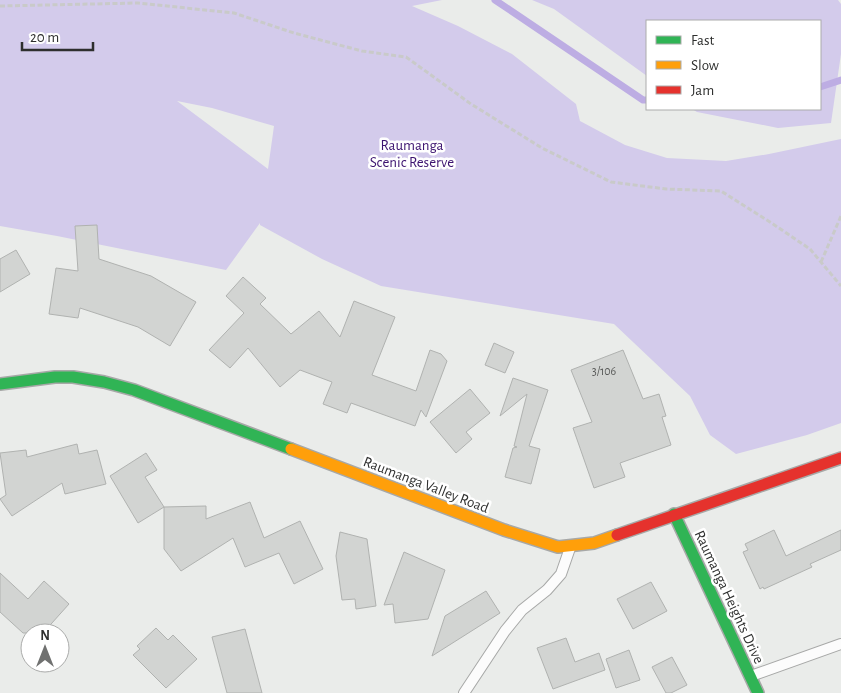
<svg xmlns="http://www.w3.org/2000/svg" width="841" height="693" viewBox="0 0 841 693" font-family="'Alegreya Sans',sans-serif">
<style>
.green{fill:#d3cbeb;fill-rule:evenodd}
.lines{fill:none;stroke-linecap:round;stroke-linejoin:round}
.stream{stroke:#bdade3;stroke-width:7}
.building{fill:#d2d4d2;stroke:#b0b2b0}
.lane-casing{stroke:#a7a8a7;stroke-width:12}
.fast-casing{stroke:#a7a8a7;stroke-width:14}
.slow-casing{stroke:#a7a8a7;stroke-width:14}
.jam-casing{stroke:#a7a8a7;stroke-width:14}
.path{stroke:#c9cac9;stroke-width:3;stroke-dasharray:5 2.5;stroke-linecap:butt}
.lane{stroke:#fcfcfc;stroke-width:10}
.fast{stroke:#30b455;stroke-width:11}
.slow{stroke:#ff9f0a;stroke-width:11}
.jam{stroke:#e5322d;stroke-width:11}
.labels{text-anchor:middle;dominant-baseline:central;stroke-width:5;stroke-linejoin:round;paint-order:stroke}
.number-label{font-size:12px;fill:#575857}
.park-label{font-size:15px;fill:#3d1470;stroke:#fff}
.street-label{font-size:15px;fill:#2e2f2e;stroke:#fff}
</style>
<rect width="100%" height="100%" fill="#eaecea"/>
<!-- green -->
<path class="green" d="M 0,0 L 442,0 L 412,6 L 458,26 L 512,54 L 576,104 L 580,121 L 625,145 L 667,158 L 726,161 L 769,154 L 841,139 L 841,423 L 807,435 L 736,454 L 710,435 L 690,396 L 614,324 L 381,286 L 322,259 L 260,225 L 260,223 L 226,270 L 57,236 L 0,226 ZM 177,101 L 212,108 L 274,126 L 268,169 Z
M 532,0 L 838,0 L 841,4 L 841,54 L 831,123 L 778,128 L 697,112 L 692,109 L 820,109 L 820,21 L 647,21 L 647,76 L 554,9 Z"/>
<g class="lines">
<!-- stream -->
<path class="stream" d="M 495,0 L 643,100 L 647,100
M 820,87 L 841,80"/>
</g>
<!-- building -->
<path class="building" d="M 97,225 L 99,259 L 151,276 L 196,302 L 170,346 L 138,327 L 80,308 L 78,318 L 49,314 L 56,268 L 78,271 L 75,226 Z
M 16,250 L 30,274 L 0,292 L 0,259 Z
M 243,277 L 266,298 L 260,304 L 291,334 L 319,311 L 340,337 L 354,301 L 395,317 L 372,375 L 416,391 L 430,350 L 441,354 L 447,361 L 426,417 L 421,410 L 415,426 L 351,403 L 347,413 L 323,404 L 332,382 L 300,370 L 280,387 L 248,348 L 230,368 L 209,350 L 244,313 L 226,296 Z
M 494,343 L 514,352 L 505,373 L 485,365 Z
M 623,350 L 643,399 L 659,394 L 666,416 L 662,417 L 671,445 L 620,463 L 625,477 L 594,488 L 573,428 L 592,422 L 571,370 Z
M 513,378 L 548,390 L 529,446 L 540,449 L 531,484 L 505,477 L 513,448 L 517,447 L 514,446 L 527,394 L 500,416 Z
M 470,389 L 490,413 L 466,432 L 472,439 L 456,453 L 430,422 Z
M 77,444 L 79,454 L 97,450 L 106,484 L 65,494 L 62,483 L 12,516 L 0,499 L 6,495 L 0,453 L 26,450 L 27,457 Z
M 146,453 L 157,470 L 145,477 L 164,507 L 138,523 L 110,476 Z
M 250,502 L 264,538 L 300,521 L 323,569 L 294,584 L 279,553 L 245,567 L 233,538 L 181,571 L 164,549 L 164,507 L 206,506 L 206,519 Z
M 774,530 L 786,556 L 841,530 L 841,550 L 810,564 L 812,567 L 764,589 L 763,587 L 760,589 L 743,552 L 748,550 L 745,544 Z
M 340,532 L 367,539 L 376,606 L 356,609 L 355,599 L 342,600 L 336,556 Z
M 404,552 L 445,570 L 428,619 L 395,623 L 393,604 L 384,605 Z
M 0,573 L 28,599 L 44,581 L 69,604 L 43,633 L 23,633 L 0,612 Z
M 651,582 L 667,611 L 633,629 L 617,599 Z
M 486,591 L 500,613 L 432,656 L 445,616 Z
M 156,628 L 168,640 L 173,635 L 197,659 L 166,688 L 133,655 L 140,649 L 137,646 Z
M 245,629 L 262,693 L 227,693 L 212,637 Z
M 566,638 L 575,662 L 599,653 L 605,670 L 553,689 L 537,648 Z
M 629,650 L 640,680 L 616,688 L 606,659 Z
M 672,657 L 687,685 L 671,693 L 666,693 L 652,667 Z"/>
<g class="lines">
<!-- lane casing -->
<g class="lane-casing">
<path id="lane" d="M 751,676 L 841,644
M 464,693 L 505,631 L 522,610 L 547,590 L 561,574 L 570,548"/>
</g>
<!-- fast casing -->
<g class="fast-casing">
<path id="fast" d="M 0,384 L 55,377 L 73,377 L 104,382 L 134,390 L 291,449
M 674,514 L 758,693"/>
</g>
<!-- slow casing -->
<g class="slow-casing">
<path id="slow" d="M 291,449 L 504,530 L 558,547 L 594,543 L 617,535"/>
</g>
<!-- jam casing -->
<g class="jam-casing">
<path id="jam" d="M 617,535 L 841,458"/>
</g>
<!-- path -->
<path class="path" d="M 0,6 L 138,3 L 234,13 L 294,33 L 362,51 L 406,57 L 471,104 L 542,148 L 611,182 L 666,189 L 721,191 L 770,222 L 810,249 L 841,286
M 821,262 L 841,216"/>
<!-- lane -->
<use href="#lane" class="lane"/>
<!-- fast -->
<use href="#fast" class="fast"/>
<!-- slow -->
<use href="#slow" class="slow"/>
<!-- jam -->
<use href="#jam" class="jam"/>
</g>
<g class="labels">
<!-- number labels -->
<g class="number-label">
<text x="604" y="371">3/106</text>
</g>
<!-- park labels -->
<g class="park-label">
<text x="412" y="145">Raumanga<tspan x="412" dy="17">Scenic Reserve</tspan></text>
</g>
<!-- street labels -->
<g class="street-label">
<text transform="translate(426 485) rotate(21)">Raumanga Valley Road</text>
<text transform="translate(729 597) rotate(65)">Raumanga Heights Drive</text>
</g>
</g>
<!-- legend -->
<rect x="646" y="20" width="175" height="90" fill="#ffffff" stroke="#abacab"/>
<rect x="656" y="36" width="25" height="8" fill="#30b455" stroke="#abacab"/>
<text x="691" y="45" font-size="15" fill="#2e2f2e">Fast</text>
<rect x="656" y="61" width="25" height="8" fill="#ff9f0a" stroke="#abacab"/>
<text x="691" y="70" font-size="15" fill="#2e2f2e">Slow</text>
<rect x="656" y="86" width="25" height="8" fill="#e5322d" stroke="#abacab"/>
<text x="691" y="95" font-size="15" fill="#2e2f2e">Jam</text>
<!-- north arrow -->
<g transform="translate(45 648)"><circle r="24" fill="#ffffff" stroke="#abacab"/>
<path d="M0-4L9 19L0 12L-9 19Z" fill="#707170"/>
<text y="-8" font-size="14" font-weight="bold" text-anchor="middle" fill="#2e2f2e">N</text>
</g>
<!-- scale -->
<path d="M22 42v8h71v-8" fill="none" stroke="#2e2f2e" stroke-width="2.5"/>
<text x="30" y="42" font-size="15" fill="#2e2f2e" stroke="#ffffff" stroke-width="4" paint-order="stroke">20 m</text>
</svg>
